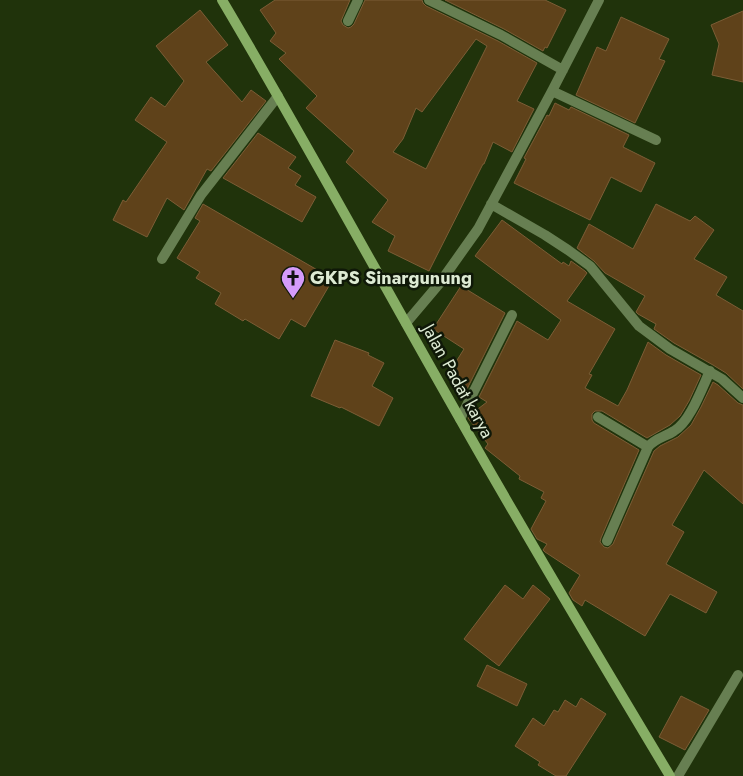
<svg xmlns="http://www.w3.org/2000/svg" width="743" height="776" viewBox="0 0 743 776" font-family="Jost,sans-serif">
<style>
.building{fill:#5f421a;stroke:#7c5d36;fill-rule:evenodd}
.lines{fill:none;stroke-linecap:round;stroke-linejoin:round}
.street{stroke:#677f52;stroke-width:10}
.secondary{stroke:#87ae65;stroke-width:10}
.labels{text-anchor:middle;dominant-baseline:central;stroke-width:5;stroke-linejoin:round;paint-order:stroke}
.poi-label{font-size:18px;font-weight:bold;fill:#ddead3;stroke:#0f1808;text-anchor:start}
.street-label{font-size:18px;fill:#ddead3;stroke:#0f1808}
</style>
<rect width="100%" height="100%" fill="#20330b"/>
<!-- building -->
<path class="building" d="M 275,0 L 350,0 L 341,21 L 343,25 L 348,28 L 351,27 L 354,24 L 365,0 L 422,0 L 423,3 L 426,6 L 498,41 L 537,63 L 517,101 L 534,109 L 512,152 L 493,142 L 484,164 L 483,164 L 429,271 L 388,251 L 395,236 L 372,222 L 388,200 L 346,162 L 354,151 L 306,108 L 317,96 L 279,59 L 286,53 L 270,41 L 276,33 L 260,10 ZM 476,39 L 487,46 L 426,169 L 393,152 L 403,139 L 416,108 L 422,112 Z
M 445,0 L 545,0 L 566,10 L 547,48 L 545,47 L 543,51 L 504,29 Z
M 200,10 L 228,45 L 206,62 L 242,102 L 251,90 L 266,101 L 211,171 L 207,169 L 184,210 L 167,198 L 147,237 L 113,220 L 123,200 L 126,202 L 167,142 L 135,120 L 151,97 L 165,107 L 184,81 L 156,46 Z
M 743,11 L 743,82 L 712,75 L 719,44 L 711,25 Z
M 621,17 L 669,39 L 659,59 L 665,61 L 635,123 L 576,95 L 597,47 L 606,51 Z
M 555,103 L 569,110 L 571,107 L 629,135 L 623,147 L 655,163 L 641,192 L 611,177 L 590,220 L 514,183 L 526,159 L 524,158 L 547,115 L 549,116 Z
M 258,133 L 296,157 L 288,168 L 301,176 L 295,185 L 316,197 L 302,222 L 223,178 Z
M 203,204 L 333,279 L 305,327 L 291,319 L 279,339 L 245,319 L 243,321 L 215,304 L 221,293 L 196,278 L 200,272 L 177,258 L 200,221 L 195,218 Z
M 656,204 L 690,221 L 695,216 L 714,230 L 694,259 L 727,277 L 716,295 L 743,311 L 743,389 L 726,373 L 713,365 L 674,343 L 654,329 L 656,324 L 638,314 L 636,312 L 645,296 L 605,273 L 594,261 L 577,248 L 589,224 L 633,249 Z
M 502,220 L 562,264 L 563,262 L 569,266 L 571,261 L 585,271 L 587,273 L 567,301 L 615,329 L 589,374 L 592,375 L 585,388 L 618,406 L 627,390 L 648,342 L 666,355 L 701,375 L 689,401 L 680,416 L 670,425 L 647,438 L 602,411 L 595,411 L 592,414 L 592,420 L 594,423 L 639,450 L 601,538 L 600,542 L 604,547 L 608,548 L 613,544 L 654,451 L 660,446 L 678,437 L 691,425 L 701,407 L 713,382 L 718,385 L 738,403 L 743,405 L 743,504 L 704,470 L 672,525 L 684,532 L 666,564 L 717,592 L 706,613 L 670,594 L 645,636 L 585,600 L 582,606 L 573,600 L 569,593 L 580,575 L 545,552 L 543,550 L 547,544 L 537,539 L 531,529 L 546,501 L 541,498 L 544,492 L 519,479 L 520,476 L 485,448 L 488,444 L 468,418 L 470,415 L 487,402 L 479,397 L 517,321 L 548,340 L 561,320 L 475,256 Z
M 461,286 L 505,313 L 467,389 L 447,376 L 464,349 L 433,329 Z
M 335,340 L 369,353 L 368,355 L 384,363 L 372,386 L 393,398 L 379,426 L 341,407 L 340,408 L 311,396 Z
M 505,585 L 523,599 L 533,585 L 550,599 L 499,666 L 464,639 Z
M 487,665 L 527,684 L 517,706 L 477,686 Z
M 681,696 L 709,710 L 685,750 L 659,737 Z
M 581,698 L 606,714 L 566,776 L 556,776 L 538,765 L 540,762 L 515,746 L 533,718 L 544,726 L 554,710 L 558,712 L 565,700 L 576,707 Z"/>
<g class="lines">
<!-- street -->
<path class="street" d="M 429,0 L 501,35 L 563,70
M 348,21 L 358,0
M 552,91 L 656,140
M 491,204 L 545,235 L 568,250 L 590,266 L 639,326 L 670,349 L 722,379 L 743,398
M 162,259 L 201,195 L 278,96
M 406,323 L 439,284 L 478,229 L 552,91 L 599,0
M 598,417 L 648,447 C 655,438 665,437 674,431 C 690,422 702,388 710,371
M 460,419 L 512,315
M 607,541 L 648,447
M 678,776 L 738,675"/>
<!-- secondary -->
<path class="secondary" d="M 222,0 C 304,138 380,279 460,419 C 528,539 599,658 670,776"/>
</g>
<!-- icons -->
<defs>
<g id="church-pin" transform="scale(1.25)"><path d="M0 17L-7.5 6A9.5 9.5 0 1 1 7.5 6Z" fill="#d59bfa" stroke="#0f1808"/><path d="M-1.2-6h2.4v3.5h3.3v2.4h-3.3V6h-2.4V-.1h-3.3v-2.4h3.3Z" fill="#111"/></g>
</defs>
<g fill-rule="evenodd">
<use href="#church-pin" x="293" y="278"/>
</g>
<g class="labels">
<!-- poi labels -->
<g class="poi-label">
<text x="310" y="278">GKPS Sinargunung</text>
</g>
<!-- street labels -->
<g class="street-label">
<text transform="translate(458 381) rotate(61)">Jalan Padat karya</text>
</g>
</g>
</svg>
